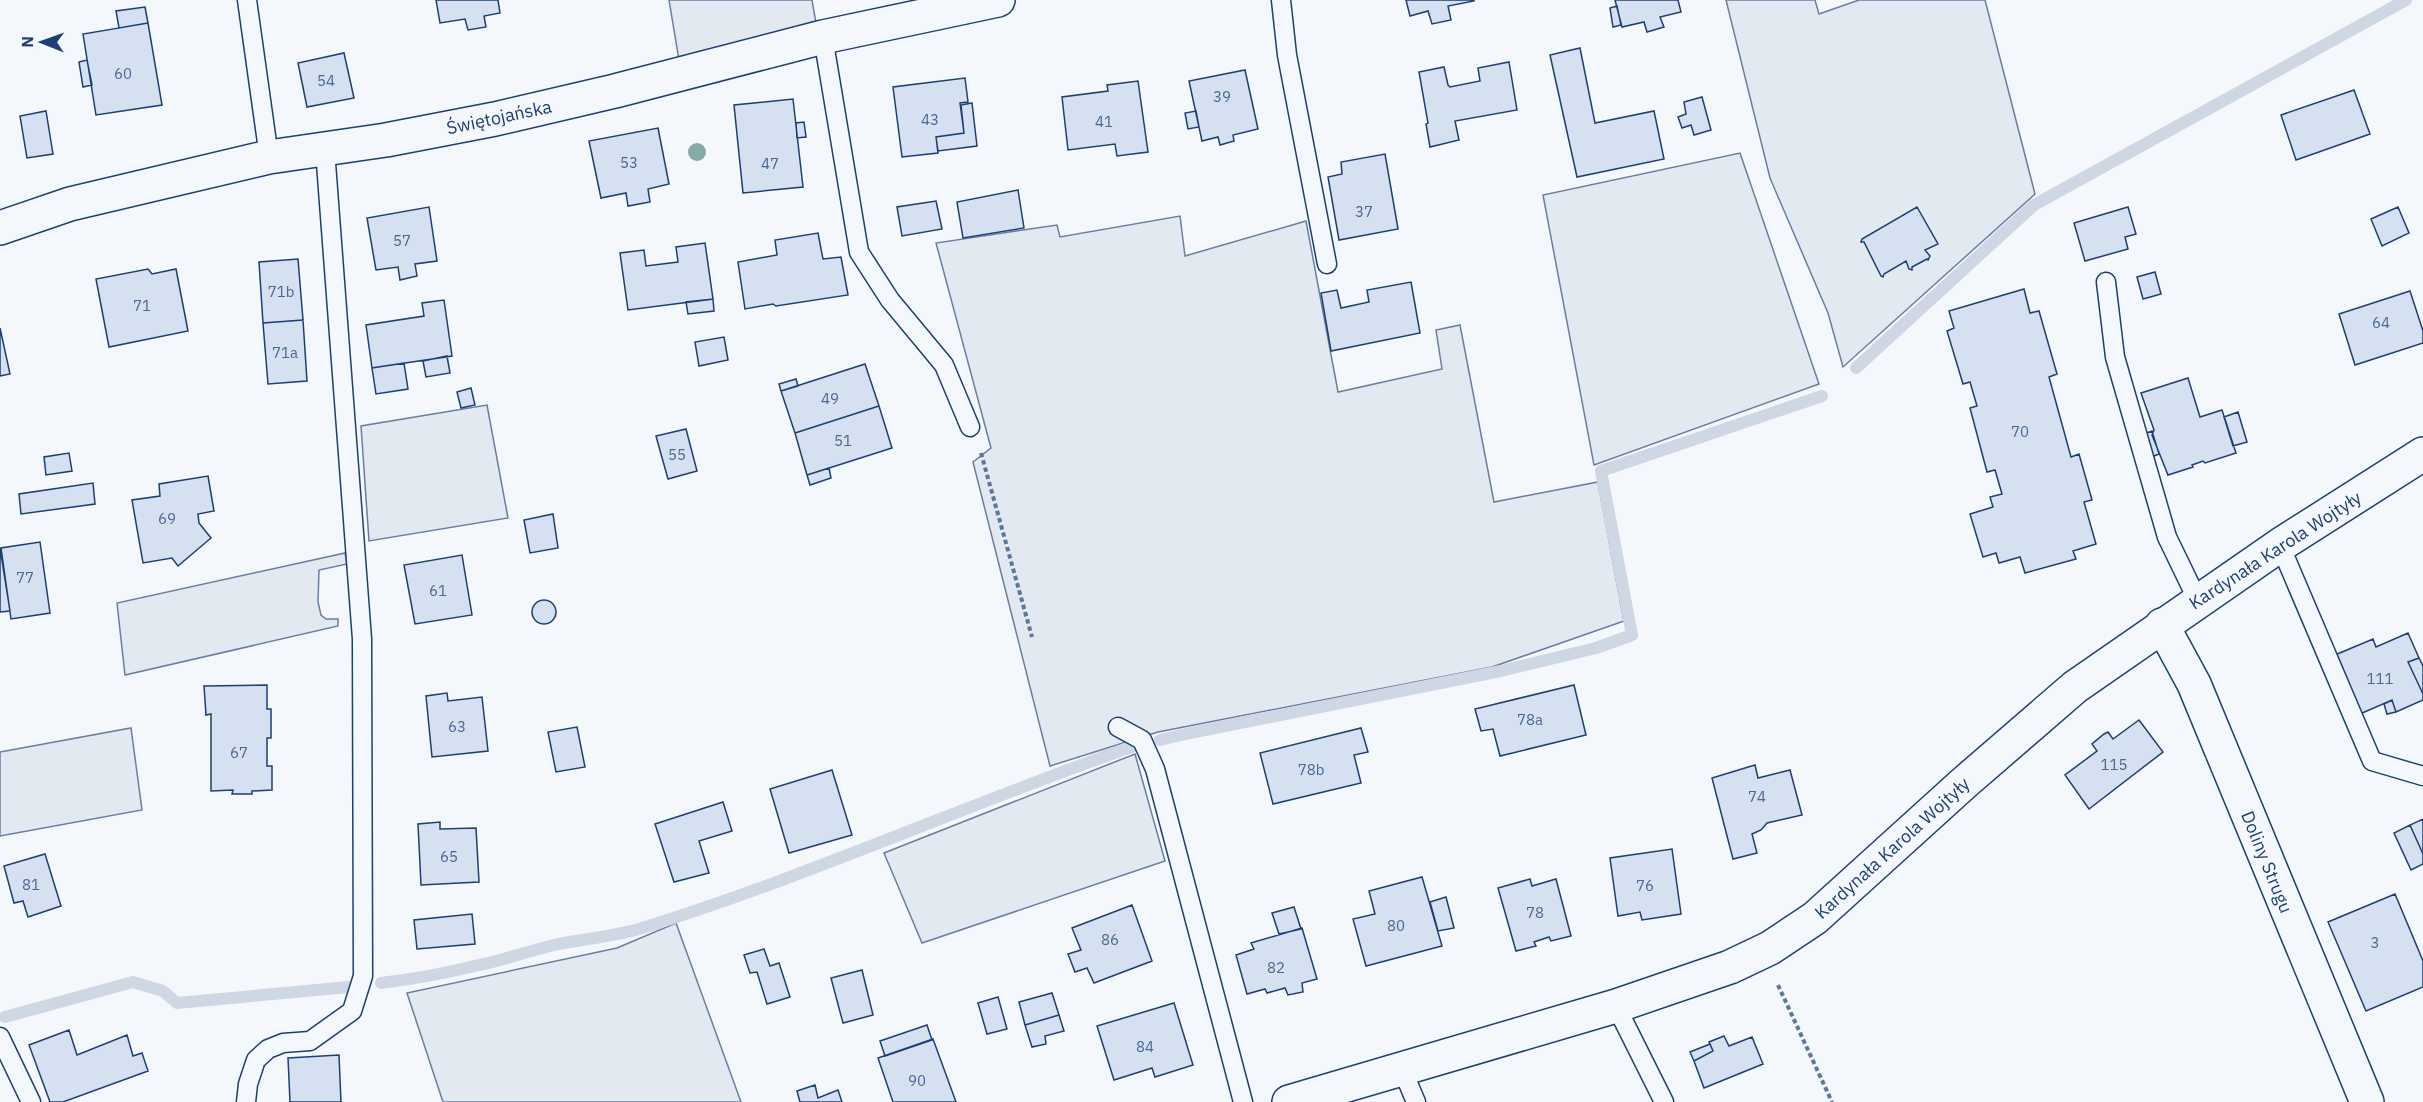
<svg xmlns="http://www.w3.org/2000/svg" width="2423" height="1102" viewBox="0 0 2423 1102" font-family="'IBM Plex Sans',sans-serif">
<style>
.green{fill:#e3e9f0;stroke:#687fa3;stroke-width:1.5}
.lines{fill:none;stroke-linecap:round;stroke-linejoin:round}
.stream{stroke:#cfd7e4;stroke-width:12}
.building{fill:#d5e0f0;stroke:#1d3f73;stroke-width:1.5}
.lane-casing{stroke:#1d3f73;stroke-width:21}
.street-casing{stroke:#1d3f73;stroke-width:36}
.secondary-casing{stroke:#1d3f73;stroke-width:36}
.path{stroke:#5e769c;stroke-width:4;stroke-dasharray:4.5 3;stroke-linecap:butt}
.lane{stroke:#f4f7fb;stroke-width:18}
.street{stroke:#f4f7fb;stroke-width:33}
.secondary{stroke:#f4f7fb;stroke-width:33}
.tree{fill:#86aba6}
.labels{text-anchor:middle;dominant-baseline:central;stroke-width:4.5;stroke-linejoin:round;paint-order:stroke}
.number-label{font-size:15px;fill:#4b6792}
.street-label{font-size:18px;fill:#1d3f73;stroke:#f4f7fb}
</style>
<rect width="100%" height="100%" fill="#f4f7fb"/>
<!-- green -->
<path class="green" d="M 669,0 L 812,0 L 816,23 L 679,60 Z
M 1726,0 L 1815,0 L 1819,14 L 1859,0 L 1985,0 L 2035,194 L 1843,367 L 1828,313 L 1770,178 Z
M 1740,153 L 1819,384 L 1594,465 L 1543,195 Z
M 1180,216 L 1185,256 L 1306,221 L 1338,392 L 1442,369 L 1436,330 L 1460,325 L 1494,502 L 1598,482 L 1624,621 L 1492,667 L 1158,732 L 1050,766 L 973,462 L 991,448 L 936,243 L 1057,225 L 1060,237 Z
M 487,405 L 508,518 L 369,541 L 361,426 Z
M 345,553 L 347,564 L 319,570 L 318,602 L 321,615 L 326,619 L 338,619 L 338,626 L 125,675 L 117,603 Z
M 131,728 L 142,810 L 0,836 L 0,752 Z
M 1135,754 L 1165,861 L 922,943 L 884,853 Z
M 676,923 L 741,1102 L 443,1102 L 407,993 L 617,948 Z"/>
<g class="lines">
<!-- stream -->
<path class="stream" d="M 1856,368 L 2034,205 L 2406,0
M 1160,740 L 1190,733 L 1501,671 L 1596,648 L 1632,635 L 1601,471 L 1822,396
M 381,983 C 414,979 447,973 479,965 C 504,960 529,951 554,945 C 582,939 611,937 639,929 C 807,877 968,804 1134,746
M 5,1017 L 133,982 L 163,991 L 177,1003 L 349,987"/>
</g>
<!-- building -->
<path class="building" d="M 436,0 L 498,0 L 500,13 L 484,16 L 486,27 L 468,30 L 465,19 L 440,23 Z
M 1406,0 L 1474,0 L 1474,1 L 1448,6 L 1451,20 L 1432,24 L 1428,11 L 1410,16 Z
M 1615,0 L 1678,0 L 1681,12 L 1660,17 L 1664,27 L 1647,32 L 1644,22 L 1622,27 Z
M 1617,6 L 1621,25 L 1613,27 L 1610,8 Z
M 145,7 L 148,23 L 119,28 L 116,11 Z
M 148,23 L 162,105 L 96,115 L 83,34 Z
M 1580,48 L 1595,123 L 1654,111 L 1664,159 L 1577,177 L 1550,55 Z
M 344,53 L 354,98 L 307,107 L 298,63 Z
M 87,60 L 92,85 L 83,87 L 79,62 Z
M 1509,62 L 1517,110 L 1455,121 L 1459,140 L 1430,147 L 1426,124 L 1428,123 L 1419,72 L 1444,67 L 1448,85 L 1450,87 L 1480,81 L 1478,68 Z
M 1245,70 L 1258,129 L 1233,135 L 1234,141 L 1220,145 L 1218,137 L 1202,141 L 1189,81 Z
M 965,78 L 968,102 L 960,103 L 964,133 L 936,137 L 938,153 L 902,157 L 893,87 Z
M 1138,81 L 1148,152 L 1117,156 L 1115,144 L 1068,150 L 1062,97 L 1108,91 L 1107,85 Z
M 2354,90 L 2370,134 L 2296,160 L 2281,115 Z
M 1702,97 L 1711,130 L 1694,135 L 1691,125 L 1682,128 L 1678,117 L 1686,114 L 1684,102 Z
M 793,99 L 803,187 L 743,193 L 734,105 Z
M 972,103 L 977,146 L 938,151 L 936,137 L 964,133 L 961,105 Z
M 46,111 L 53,154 L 27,158 L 20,116 Z
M 1196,111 L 1199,127 L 1188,129 L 1185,113 Z
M 804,122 L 806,137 L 797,138 L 796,123 Z
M 658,128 L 669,184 L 648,189 L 650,202 L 628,206 L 626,193 L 601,198 L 589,141 Z
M 1385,154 L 1398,229 L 1339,240 L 1328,177 L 1342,174 L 1341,162 Z
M 1018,190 L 1024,228 L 963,238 L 957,202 Z
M 936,201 L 942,229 L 902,236 L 897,207 Z
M 429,207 L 437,261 L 415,264 L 417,276 L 400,280 L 398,267 L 376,270 L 367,218 Z
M 1917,207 L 1938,244 L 1925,250 L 1930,256 L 1928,260 L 1927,259 L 1912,267 L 1912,270 L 1909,269 L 1906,261 L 1884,274 L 1883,277 L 1881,276 L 1864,242 L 1861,242 L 1862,239 Z
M 2128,207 L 2136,234 L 2125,237 L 2128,249 L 2085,261 L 2074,223 Z
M 2398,207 L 2409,233 L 2382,246 L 2371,219 Z
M 818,233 L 823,259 L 841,257 L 848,295 L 776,306 L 773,304 L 745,309 L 738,262 L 777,255 L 775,240 Z
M 705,243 L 713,299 L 628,310 L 620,253 L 644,250 L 646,266 L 678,262 L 676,247 Z
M 298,259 L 303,320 L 263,323 L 259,262 Z
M 148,269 L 152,274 L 176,269 L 188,331 L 109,347 L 96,279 Z
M 2155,272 L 2161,294 L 2143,299 L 2137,277 Z
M 1411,282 L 1420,333 L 1331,351 L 1321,293 L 1337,290 L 1341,308 L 1369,302 L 1367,290 Z
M 2024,289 L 2030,313 L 2039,311 L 2057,374 L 2049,377 L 2071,457 L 2079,454 L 2092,500 L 2084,502 L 2096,544 L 2073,551 L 2076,559 L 2025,573 L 2020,557 L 1999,563 L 1996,553 L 1983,557 L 1970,514 L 1993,507 L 1990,497 L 2002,494 L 1995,470 L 1987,472 L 1970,408 L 1977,406 L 1970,382 L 1963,384 L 1947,331 L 1954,328 L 1949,311 Z
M 2410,291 L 2423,331 L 2423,343 L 2355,365 L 2339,314 Z
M 713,299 L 714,311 L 688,314 L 686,302 Z
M 444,300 L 452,356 L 372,368 L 366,325 L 424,316 L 422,303 Z
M 303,320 L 307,381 L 268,384 L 263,323 Z
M 0,328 L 10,374 L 0,376 Z
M 724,337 L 728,360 L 699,366 L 695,342 Z
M 447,356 L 450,373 L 426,377 L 423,361 Z
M 404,363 L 408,389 L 376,394 L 372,368 Z
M 865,364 L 879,406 L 795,433 L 781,391 Z
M 2188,378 L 2200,417 L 2222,410 L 2236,453 L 2205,463 L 2203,461 L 2192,465 L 2193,467 L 2168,475 L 2152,435 L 2154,430 L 2141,393 Z
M 796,379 L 798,386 L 781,391 L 779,384 Z
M 471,388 L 475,405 L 461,408 L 457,392 Z
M 879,406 L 892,448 L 807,475 L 795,433 Z
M 2238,412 L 2247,442 L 2233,446 L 2224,417 Z
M 686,429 L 697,471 L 668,479 L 656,436 Z
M 2152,431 L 2159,454 L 2149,458 L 2141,435 Z
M 69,453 L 72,471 L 46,475 L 44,457 Z
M 829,468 L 831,478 L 810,485 L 807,475 Z
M 208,476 L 214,511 L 198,514 L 199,523 L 211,538 L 178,566 L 172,558 L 143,563 L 132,500 L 160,496 L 159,484 Z
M 93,483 L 95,504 L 21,514 L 19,494 Z
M 553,514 L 558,548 L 530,553 L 524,520 Z
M 40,542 L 50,613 L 11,619 L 1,548 Z
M 0,548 L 10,611 L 0,612 Z
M 462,555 L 472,615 L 415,624 L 404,565 Z
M532 612a12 12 0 1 1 24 0a12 12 0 1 1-24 0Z
M 2408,633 L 2419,658 L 2408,662 L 2423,694 L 2423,700 L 2396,712 L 2392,700 L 2360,714 L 2335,655 L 2373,639 L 2376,647 Z
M 2419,658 L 2423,666 L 2423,694 L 2408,662 Z
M 267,685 L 267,709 L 271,709 L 271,738 L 267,738 L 267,766 L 272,766 L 272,790 L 252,791 L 252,794 L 232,794 L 233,790 L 211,791 L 211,714 L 206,715 L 204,686 Z
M 1574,685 L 1586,735 L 1500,756 L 1493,729 L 1481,731 L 1475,709 Z
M 447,693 L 448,701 L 482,697 L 488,751 L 432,757 L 426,696 Z
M 2392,700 L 2396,712 L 2387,714 L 2384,704 Z
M 2139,720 L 2163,752 L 2089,809 L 2065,775 L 2097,751 L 2092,744 L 2104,734 L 2108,732 L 2113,739 Z
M 577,727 L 585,767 L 556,772 L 548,732 Z
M 1361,728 L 1368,752 L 1354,755 L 1361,783 L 1273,804 L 1260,753 Z
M 1755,765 L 1758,778 L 1790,770 L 1802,815 L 1767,823 L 1761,830 L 1752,834 L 1757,853 L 1733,859 L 1712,778 Z
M 832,770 L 852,835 L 789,853 L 770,789 Z
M 723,802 L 732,831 L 699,841 L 709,873 L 674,882 L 655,824 Z
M 2423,819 L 2423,854 L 2410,825 Z
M 440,822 L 440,829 L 476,828 L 479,882 L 421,885 L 418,824 Z
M 2410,825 L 2423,854 L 2423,864 L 2411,870 L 2394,833 Z
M 1672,849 L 1681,914 L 1642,920 L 1640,912 L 1618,916 L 1610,858 Z
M 45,854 L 61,906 L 28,917 L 23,901 L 14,903 L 4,866 Z
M 1422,877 L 1442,946 L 1366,966 L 1353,919 L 1375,914 L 1369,891 Z
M 1530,879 L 1532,886 L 1556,879 L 1571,936 L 1551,941 L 1549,937 L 1534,942 L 1536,946 L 1516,951 L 1498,888 Z
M 2395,894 L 2423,961 L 2423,987 L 2366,1011 L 2328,922 Z
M 1446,897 L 1454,928 L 1438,931 L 1430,902 Z
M 1132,905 L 1152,961 L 1094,983 L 1087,968 L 1075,972 L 1068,954 L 1081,950 L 1072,928 Z
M 1294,907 L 1301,929 L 1279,934 L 1272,913 Z
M 472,914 L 475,944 L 417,949 L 414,920 Z
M 1302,928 L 1317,979 L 1302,983 L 1303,992 L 1288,995 L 1285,988 L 1267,993 L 1265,989 L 1247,994 L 1236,955 L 1254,949 L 1251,943 Z
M 764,949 L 770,966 L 779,963 L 790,997 L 767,1004 L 757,972 L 750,973 L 744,955 Z
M 862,970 L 873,1015 L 843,1023 L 831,978 Z
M 1052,993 L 1059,1015 L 1025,1025 L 1019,1002 Z
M 998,997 L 1007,1029 L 987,1034 L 978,1003 Z
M 1174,1003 L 1193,1065 L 1155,1077 L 1152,1068 L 1114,1080 L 1097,1026 Z
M 1059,1015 L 1064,1031 L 1045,1036 L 1046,1044 L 1032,1047 L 1025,1025 Z
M 927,1025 L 932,1040 L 885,1056 L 880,1041 Z
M 69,1030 L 77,1055 L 127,1035 L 133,1056 L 142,1053 L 148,1071 L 63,1102 L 50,1102 L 29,1045 Z
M 1724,1036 L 1729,1046 L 1752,1037 L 1763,1064 L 1704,1088 L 1694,1061 L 1713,1051 L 1709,1042 Z
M 933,1039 L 956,1102 L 893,1102 L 878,1058 Z
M 1710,1044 L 1713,1051 L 1694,1061 L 1690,1052 Z
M 339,1055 L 341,1102 L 290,1102 L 288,1058 Z
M 815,1085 L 818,1098 L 838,1090 L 842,1102 L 800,1102 L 797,1091 Z"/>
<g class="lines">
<!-- lane casing -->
<g class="lane-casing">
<path id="lane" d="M 247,0 L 269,157
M 1281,0 L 1287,55 L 1327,264
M 823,37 L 859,252 L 890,300 L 944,365 L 970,427
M 2106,282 L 2115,357 L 2167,537 L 2198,601
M 2280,545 L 2372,761 L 2423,776
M 1118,727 L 1142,740 L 1155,769 L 1243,1102
M 1616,1006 L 1664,1102
M 0,1037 L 31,1102
M 1402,1069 L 1416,1102
M 246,1102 L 248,1084 L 256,1060 L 268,1049 L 283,1043 L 310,1041 L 352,1011 L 363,976 L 362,639 L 325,150"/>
</g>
<!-- street casing -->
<g class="street-casing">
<path id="street" d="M 0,228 L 70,204 L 269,157 L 386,140 L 495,119 L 615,91 L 823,37 L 998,0
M 2162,625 L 2194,684 L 2367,1102"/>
</g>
<!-- secondary casing -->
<g class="secondary-casing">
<path id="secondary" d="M 1289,1102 L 1616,1006 L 1730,967 L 1770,948 L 1815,918 L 1964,783 L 2075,687 L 2280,545 L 2423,454"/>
</g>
<!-- path -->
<path class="path" d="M 981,453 L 1032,637
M 1778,985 L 1832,1102"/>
<!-- lane -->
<use href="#lane" class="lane"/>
<!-- street -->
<use href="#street" class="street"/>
<!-- secondary -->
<use href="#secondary" class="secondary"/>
</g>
<!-- trees -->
<circle class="tree" cx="697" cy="152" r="9"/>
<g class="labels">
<!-- number labels -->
<g class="number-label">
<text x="123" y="73">60</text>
<text x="326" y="80">54</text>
<text x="1222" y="96">39</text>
<text x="930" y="119">43</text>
<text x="1104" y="121">41</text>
<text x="629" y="162">53</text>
<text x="770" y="163">47</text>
<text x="1364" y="211">37</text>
<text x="402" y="240">57</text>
<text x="281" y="291">71b</text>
<text x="142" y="305">71</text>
<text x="2381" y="322">64</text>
<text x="285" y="352">71a</text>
<text x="830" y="398">49</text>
<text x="2020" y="431">70</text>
<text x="843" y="440">51</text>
<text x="677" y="454">55</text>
<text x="167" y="518">69</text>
<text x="25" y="577">77</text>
<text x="438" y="590">61</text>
<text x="2380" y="678">111</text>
<text x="1530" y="719">78a</text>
<text x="457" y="726">63</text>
<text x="239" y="752">67</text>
<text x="2114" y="764">115</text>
<text x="1311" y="769">78b</text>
<text x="1757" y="796">74</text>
<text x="449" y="856">65</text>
<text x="31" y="884">81</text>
<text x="1645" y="885">76</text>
<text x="1535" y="912">78</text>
<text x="1396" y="925">80</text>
<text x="1110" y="939">86</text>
<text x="2375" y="942">3</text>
<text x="1276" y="967">82</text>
<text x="1145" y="1046">84</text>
<text x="917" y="1080">90</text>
</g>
<!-- street labels -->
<g class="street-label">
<text transform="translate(499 117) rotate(-12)">Świętojańska</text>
<text transform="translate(2275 550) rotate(-33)">Kardynała Karola Wojtyły</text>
<text transform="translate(1892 848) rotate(-42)">Kardynała Karola Wojtyły</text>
<text transform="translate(2267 862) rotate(68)">Doliny Strugu</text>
</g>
</g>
<!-- north arrow -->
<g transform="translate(42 42) rotate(271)" stroke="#f4f7fb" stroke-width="4.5" paint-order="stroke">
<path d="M0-4.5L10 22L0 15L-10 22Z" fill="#1d3f73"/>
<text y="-9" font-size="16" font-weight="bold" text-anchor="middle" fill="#1d3f73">N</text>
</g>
</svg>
